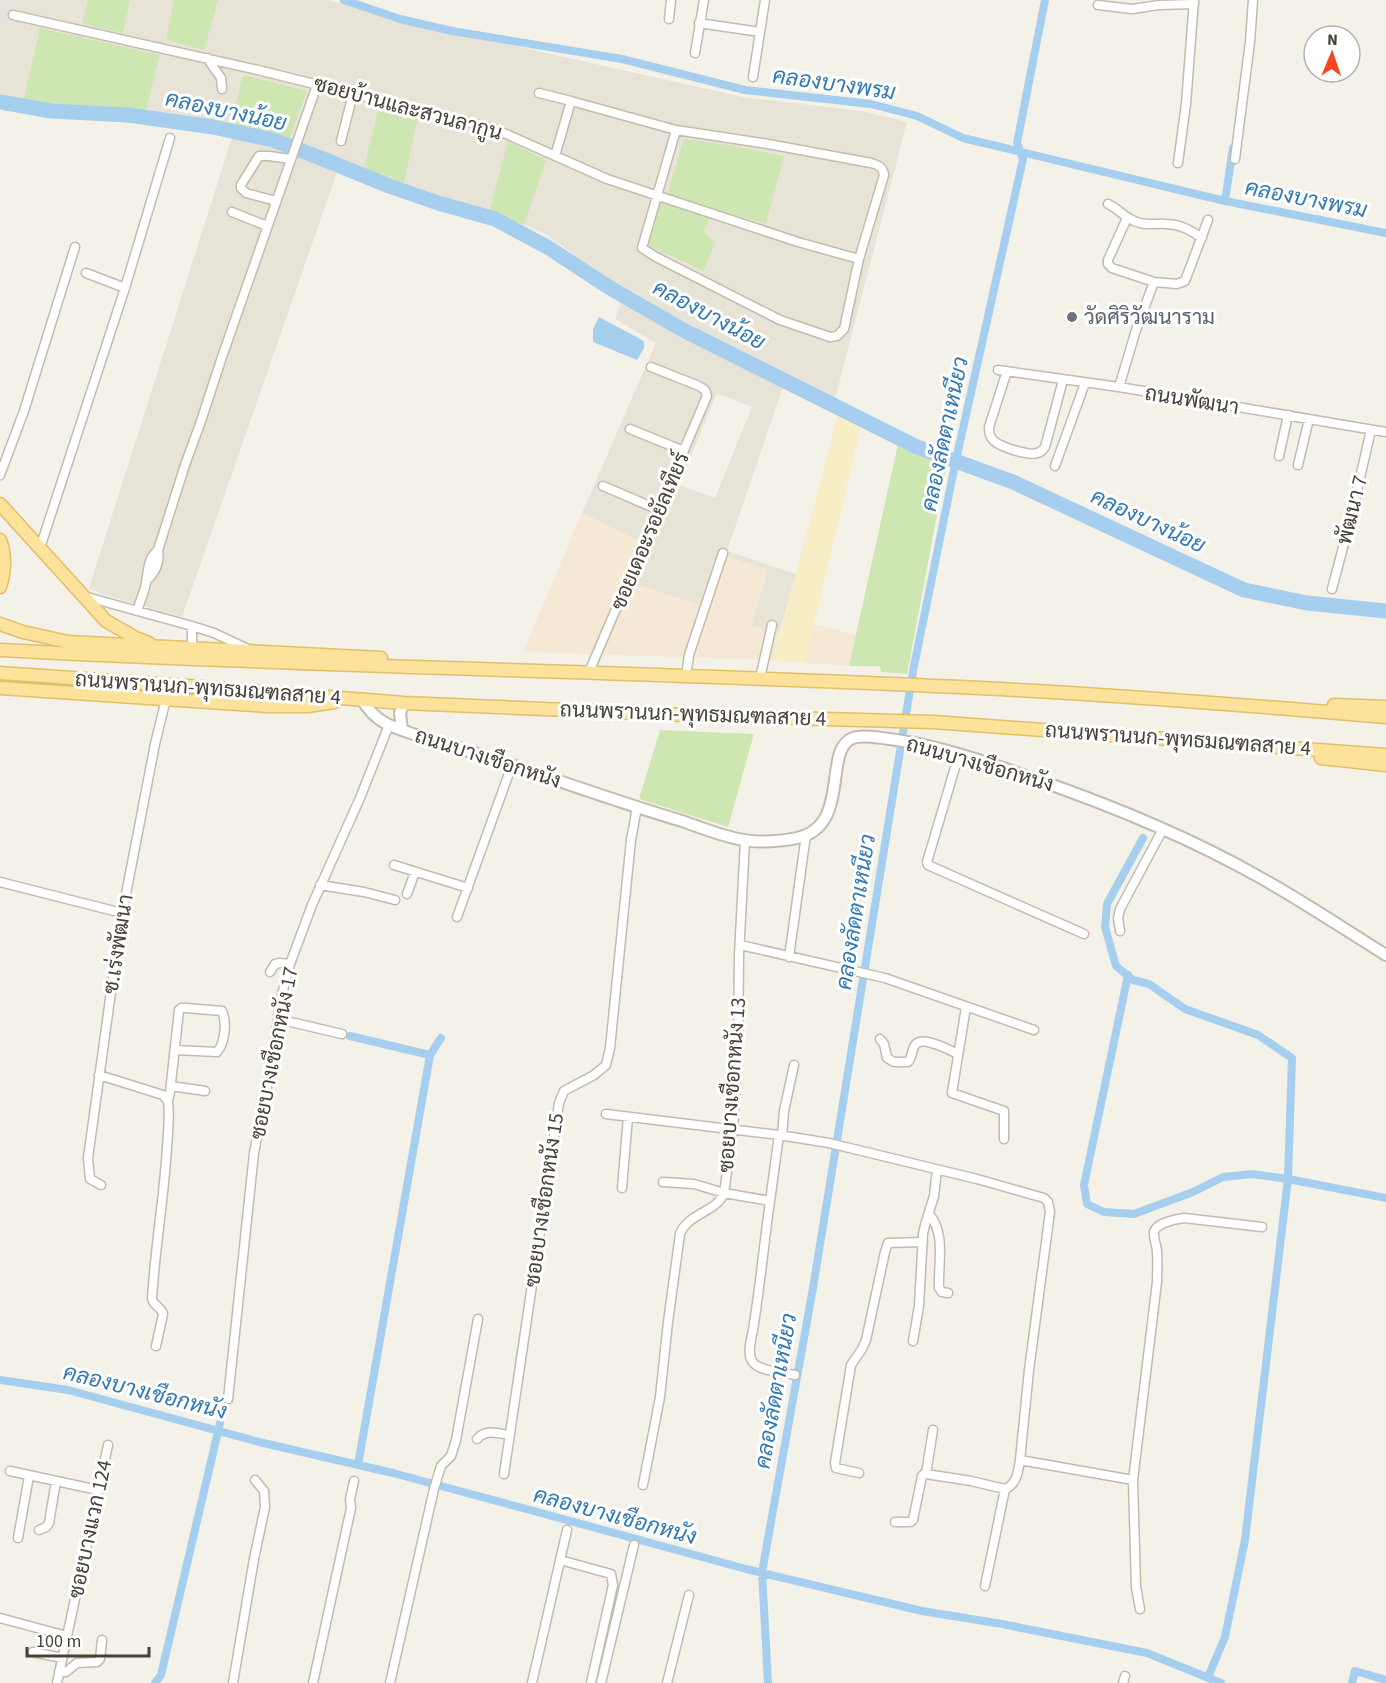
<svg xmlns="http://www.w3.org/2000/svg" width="1386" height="1683" viewBox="0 0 1386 1683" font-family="'Source Sans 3',Sarabun,sans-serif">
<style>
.residential{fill:#e8e3d7;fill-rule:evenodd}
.commercial{fill:#f5e8d4}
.industrial{fill:#e6e2dd}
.green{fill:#cee7b2}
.sand{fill:#f7eec6}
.water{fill:#a6cfef}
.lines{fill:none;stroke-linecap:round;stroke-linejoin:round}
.canal{stroke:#a6cfef;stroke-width:8}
.river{stroke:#a6cfef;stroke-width:15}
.minor-casing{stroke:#c2bcae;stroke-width:11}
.tertiary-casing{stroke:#c2bcae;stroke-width:14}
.primary-casing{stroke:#e1c069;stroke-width:15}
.minor{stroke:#fff;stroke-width:8}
.tertiary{stroke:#fff;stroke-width:10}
.primary{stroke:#fce29a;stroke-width:12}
.worship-dot{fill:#6b7280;stroke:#fff;stroke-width:2}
.labels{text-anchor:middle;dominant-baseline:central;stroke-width:6;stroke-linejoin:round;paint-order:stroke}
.street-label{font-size:21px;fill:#474137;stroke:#fff}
.worship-label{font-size:21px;fill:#5b616d;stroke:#fff;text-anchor:start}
.water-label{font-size:22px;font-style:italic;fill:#3278b2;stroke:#fff}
</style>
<rect width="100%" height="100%" fill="#f4f1e9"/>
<!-- residential -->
<path class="residential" d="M 13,0 L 328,0 L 537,51 L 743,97 L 867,112 L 907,122 L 835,399 L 720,341 L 613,284 L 546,234 L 498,214 L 390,183 L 341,161 L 182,617 L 102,594 L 89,588 L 235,128 L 148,114 L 50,108 L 0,99 L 0,24 L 8,25 Z
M 621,301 L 664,326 L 783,387 L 727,551 L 796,574 L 779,634 L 750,626 L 768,570 L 728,557 L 710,608 L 636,585 L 653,548 L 582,513 L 656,343 L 615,319 ZM 717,393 L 752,407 L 715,498 L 679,485 Z"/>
<!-- commercial -->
<path class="commercial" d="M 582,513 L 653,548 L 637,585 L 710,608 L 728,557 L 768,570 L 751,626 L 779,634 L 773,660 L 523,652 Z
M 814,624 L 856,635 L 849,666 L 805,663 Z"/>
<!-- industrial -->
<path class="industrial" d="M 0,0 L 13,0 L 8,26 L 0,24 Z"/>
<!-- green -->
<path class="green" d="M 88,0 L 130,0 L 123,33 L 82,24 Z
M 174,0 L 218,0 L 204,50 L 166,40 Z
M 40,28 L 160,55 L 145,114 L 50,108 L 23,103 Z
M 243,75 L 307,91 L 289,139 L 252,131 L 230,128 Z
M 378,111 L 418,117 L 403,187 L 390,183 L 363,171 Z
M 684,139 L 728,145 L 784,156 L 766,224 L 667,195 Z
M 508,141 L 546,160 L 524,225 L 489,212 Z
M 660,202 L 710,216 L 704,232 L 715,242 L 704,271 L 649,246 L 649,239 Z
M 898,444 L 946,467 L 907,674 L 881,672 L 880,666 L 849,666 Z
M 660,730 L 754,734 L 728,827 L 639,799 Z"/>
<!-- sand -->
<path class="sand" d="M 838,415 L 861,426 L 805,663 L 773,660 Z"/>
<!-- water -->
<path class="water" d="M 599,317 L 644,341 L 644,348 L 637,360 L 593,342 L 593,329 Z"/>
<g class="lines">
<!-- canal -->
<path class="canal" d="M 344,0 L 400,19 L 452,31 L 622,59 L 745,90 L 871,104 L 917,116 L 963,138 L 1225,201 L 1386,233
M 1225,201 L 1233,148
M 1143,838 L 1107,904 L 1105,927 L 1116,966 L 1133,980 L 1149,984 L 1185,1009 L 1258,1035 L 1292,1058 L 1288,1179 L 1245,1540 L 1225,1637 L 1208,1677
M 1128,975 L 1084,1185 L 1087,1204 L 1104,1212 L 1134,1214 L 1193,1192 L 1223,1177 L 1252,1174 L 1288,1179 L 1386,1198
M 350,1036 L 430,1055
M 0,1380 L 68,1390 L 259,1442 L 393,1473 L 530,1510 L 746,1569 L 922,1611 L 1002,1624 L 1147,1653 L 1221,1683
M 358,1465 L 430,1055 L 441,1038
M 155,1683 L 161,1675 L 220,1423
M 768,1683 L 762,1572 L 813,1288 L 913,671 L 956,460 L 1023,159 L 1017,143 L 1045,0
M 1352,1683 L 1355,1671 L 1386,1680"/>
<!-- river -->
<path class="river" d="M 0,102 L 51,111 L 128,115 L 213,127 L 273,140 L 323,159 L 389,186 L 438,203 L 495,219 L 549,248 L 610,288 L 685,331 L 917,447 L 1013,482 L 1244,590 L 1307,603 L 1386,611"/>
<!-- minor casing -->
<g class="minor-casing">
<path id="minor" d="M 1098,5 L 1132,9 L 1159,5 L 1194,4
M 13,15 L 258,70 L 495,129 L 607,179 L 798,242 L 859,259
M 669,19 L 671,0
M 699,23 L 760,32
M 695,53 L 704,0
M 207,58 L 221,78 L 222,89
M 753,77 L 765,0
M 539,93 L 571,101 L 555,156
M 571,101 L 676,130 L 768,144 L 871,163 C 878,165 883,167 884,175 L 859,259 L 844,329 L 837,336 L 830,337 L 780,320 L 656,257 L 642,248 L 676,130
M 341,141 L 353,94
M 1235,159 L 1250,42 L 1253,0
M 1178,163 L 1186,104 L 1194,0
M 276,201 L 246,193 L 241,188 L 241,185 L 259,156 L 269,156 L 290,159
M 1108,204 C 1119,209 1126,219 1137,222 C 1146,226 1156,223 1166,224 C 1180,224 1190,230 1202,238
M 232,212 L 267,226
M 1127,218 L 1108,260 L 1108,264 L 1112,268 L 1154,282
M 86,273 L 125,288
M 998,370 L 1119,387 L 1386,432
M 1007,371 L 989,427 C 989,432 989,436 994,441 C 1001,447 1028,456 1037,453 C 1042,452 1042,450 1045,447 L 1063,380
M 1119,387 L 1136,330 L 1154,282 L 1177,284 L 1185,281 L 1208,220
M 630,429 L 684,451
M 1279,456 L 1288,415
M 1298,465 L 1309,419
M 1055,466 L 1085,383
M 0,475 L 24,411 L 75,247
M 603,486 L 659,510
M 40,548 L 125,288 L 170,138
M 147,580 C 156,572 160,562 158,550
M 1332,589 L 1351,517 L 1371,430
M 87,597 L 192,626 L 214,633 L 248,649
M 137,611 C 140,601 145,591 146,582 C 149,568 147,560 158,550 L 185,465 L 200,424 L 222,357 L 317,85
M 192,648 L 192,626
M 589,672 L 707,396 L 705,390 L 699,386 L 651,367
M 686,676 L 689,655 L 723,553
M 760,678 L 772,625
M 959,754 L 927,862 L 928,865 L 1084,934
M 394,865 L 468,888
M 0,882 L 122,913
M 320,885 L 364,892 L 395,900
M 407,894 L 415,872
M 457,917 L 512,765
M 1120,931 L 1118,918 L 1120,909 L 1163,829
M 740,945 L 885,978 L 1034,1030
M 789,957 L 806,835
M 270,972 L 275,964 L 279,963 L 290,964
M 966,1007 L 952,1093 L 1004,1111 L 1004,1139
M 278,1019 L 342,1034
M 880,1039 L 884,1044 L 887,1058 L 894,1062 L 908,1062 C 913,1057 911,1049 916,1044 C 924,1036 949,1050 958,1054
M 99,1075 L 163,1095 L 168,1101 C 170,1115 168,1132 167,1147 C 164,1198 155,1248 152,1299 C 154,1306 161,1307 163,1314 L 156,1346
M 171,1086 L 205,1091
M 168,1101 L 170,1092 L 179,1010 L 181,1008 L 186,1008 L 222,1011 C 227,1022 225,1043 217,1052 L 175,1050
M 606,1114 L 779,1135 L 829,1143 L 977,1179 L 1044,1198 L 1048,1202 L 1050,1212 L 1029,1370 L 1020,1460 C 1018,1472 1017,1484 1005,1489 L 971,1481 L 926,1474
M 782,1136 L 784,1111 L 794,1065
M 663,1182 L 694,1184 L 724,1193 L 770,1201 C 764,1244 760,1287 753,1330 C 751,1339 747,1353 752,1361 C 757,1371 785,1373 795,1375
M 101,1185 L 90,1179 L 88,1158 L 121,920 L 155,744 L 166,699
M 622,1188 L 628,1117
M 770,1201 L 779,1135
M 929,1214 C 946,1233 938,1264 939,1288 L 942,1292 L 948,1293
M 913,1341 L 919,1306 L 923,1234 L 925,1225 L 934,1196 L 937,1170
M 228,1399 L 254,1153 L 272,1061 L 281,998 L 290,964 L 312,905 L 360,798 L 389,725
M 477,1439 C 486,1429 497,1433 509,1435
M 1020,1460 L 1133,1480 L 1157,1282 C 1157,1272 1158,1262 1157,1252 C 1157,1246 1153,1238 1154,1232 C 1156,1223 1176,1219 1184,1218 L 1262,1227
M 10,1471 L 98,1490
M 859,1473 L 836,1468 L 835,1463 L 851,1365 L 862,1349 L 866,1340 L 885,1252 L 888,1243 L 923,1242
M 504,1474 L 559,1103 L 564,1091 L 594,1075 L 606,1065 L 610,1048 L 631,840 L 637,807
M 1133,1480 L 1136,1587 L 1140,1609
M 643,1485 L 660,1397 L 668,1322 L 680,1234 C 688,1213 717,1212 724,1193 L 733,1130 L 738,1048 L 739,955 L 745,841
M 895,1522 L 910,1522 L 913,1520 L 922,1476 L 924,1474 L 926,1474 L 933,1430
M 39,1530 L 46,1527 L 49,1523 L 56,1481
M 18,1538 L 29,1476
M 560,1560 L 611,1574 L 613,1585 L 591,1683
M 985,1586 L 1005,1489
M 0,1618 L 67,1636
M 33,1652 L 62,1658
M 59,1672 L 66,1672 L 77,1663 L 97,1662 L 100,1659 L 102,1640
M 57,1683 L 108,1445
M 233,1683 L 254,1559 L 265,1507 L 264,1491 L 255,1480
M 313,1683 L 351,1508 L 350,1499 L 354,1481
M 390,1683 L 434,1489 L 441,1466 L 451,1456 L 456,1440 L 478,1319
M 532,1683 L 567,1530
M 601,1683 L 634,1545
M 667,1683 L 689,1595
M 1123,1683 L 1125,1676"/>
</g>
<!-- tertiary casing -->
<g class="tertiary-casing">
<path id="tertiary" d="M 362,700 C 369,710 375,718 387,724 C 404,732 423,737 442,743 C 468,751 495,759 521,768 C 574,786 628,805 682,821 C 702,828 724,837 744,840 C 758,843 783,841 797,838 C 852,826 822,749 853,738 C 862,735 873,737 882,738 C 935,744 985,762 1035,779 C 1113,806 1189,837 1261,878 C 1304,902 1344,929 1386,955
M 402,730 L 400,713 L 404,703"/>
</g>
<!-- primary casing -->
<g class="primary-casing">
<path id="primary" d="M 0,504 L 106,621 L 136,638 L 149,643
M 0,540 C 6,556 5,571 0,587
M 0,624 L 23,632 L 68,642 L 381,658
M 0,650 C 311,667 623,671 934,686 C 1085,692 1235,704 1386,717
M 0,673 L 202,687 L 404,703 L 686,715 L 933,722 L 1386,755
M 0,688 L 268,706 L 308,706 L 334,702
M 1334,705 L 1386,707
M 1321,758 L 1386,765"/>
</g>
<!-- minor -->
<use href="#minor" class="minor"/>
<!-- tertiary -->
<use href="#tertiary" class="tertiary"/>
<!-- primary -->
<use href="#primary" class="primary"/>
</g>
<!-- markers -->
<circle class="worship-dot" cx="1072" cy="317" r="6"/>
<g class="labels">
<!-- street labels -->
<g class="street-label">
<text transform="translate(408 108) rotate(15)">ซอยบ้านและสวนลากูน</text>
<text transform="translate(1192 400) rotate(9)">ถนนพัฒนา</text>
<text transform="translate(1352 510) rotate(-76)">พัฒนา 7</text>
<text transform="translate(650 531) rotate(-67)">ซอยเดอะรอยัลเทียร์</text>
<text transform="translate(208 688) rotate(4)">ถนนพรานนก-พุทธมณฑลสาย 4</text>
<text transform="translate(693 714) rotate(2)">ถนนพรานนก-พุทธมณฑลสาย 4</text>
<text transform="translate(1178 739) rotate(4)">ถนนพรานนก-พุทธมณฑลสาย 4</text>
<text transform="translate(488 758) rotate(18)">ถนนบางเชือกหนัง</text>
<text transform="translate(980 764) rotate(16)">ถนนบางเชือกหนัง</text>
<text transform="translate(118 944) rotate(-81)">ซ.เร่งพัฒนา</text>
<text transform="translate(274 1053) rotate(-79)">ซอยบางเชือกหนัง 17</text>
<text transform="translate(732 1085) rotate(-86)">ซอยบางเชือกหนัง 13</text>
<text transform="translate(544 1200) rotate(-82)">ซอยบางเชือกหนัง 15</text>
<text transform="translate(90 1529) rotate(-78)">ซอยบางแวก 124</text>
</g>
<!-- worship labels -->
<g class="worship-label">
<text x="1084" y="317">วัดศิริวัฒนาราม</text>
</g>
<!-- water labels -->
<g class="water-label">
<text transform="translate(834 84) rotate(8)">คลองบางพรม</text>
<text transform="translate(226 111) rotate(12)">คลองบางน้อย</text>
<text transform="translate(1306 199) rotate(11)">คลองบางพรม</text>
<text transform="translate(709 315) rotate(28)">คลองบางน้อย</text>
<text transform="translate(945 434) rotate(-78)">คลองลัดตาเหนียว</text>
<text transform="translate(1148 521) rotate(25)">คลองบางน้อย</text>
<text transform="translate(856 912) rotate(-81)">คลองลัดตาเหนียว</text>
<text transform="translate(776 1391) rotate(-80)">คลองลัดตาเหนียว</text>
<text transform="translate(145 1392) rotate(14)">คลองบางเชือกหนัง</text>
<text transform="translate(615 1516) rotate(15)">คลองบางเชือกหนัง</text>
</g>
</g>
<!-- north arrow -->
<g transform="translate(1332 54) rotate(2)"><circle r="28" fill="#ffffff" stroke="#b5b3af" stroke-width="1.5"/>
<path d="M0-4.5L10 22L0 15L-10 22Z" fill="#f5441e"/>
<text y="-9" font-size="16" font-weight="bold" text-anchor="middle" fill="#474137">N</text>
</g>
<!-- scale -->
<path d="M27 1647v9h122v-9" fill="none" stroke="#474137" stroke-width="3"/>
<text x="36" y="1647" font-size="18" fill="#474137" stroke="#ffffff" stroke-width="4.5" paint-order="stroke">100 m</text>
</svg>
